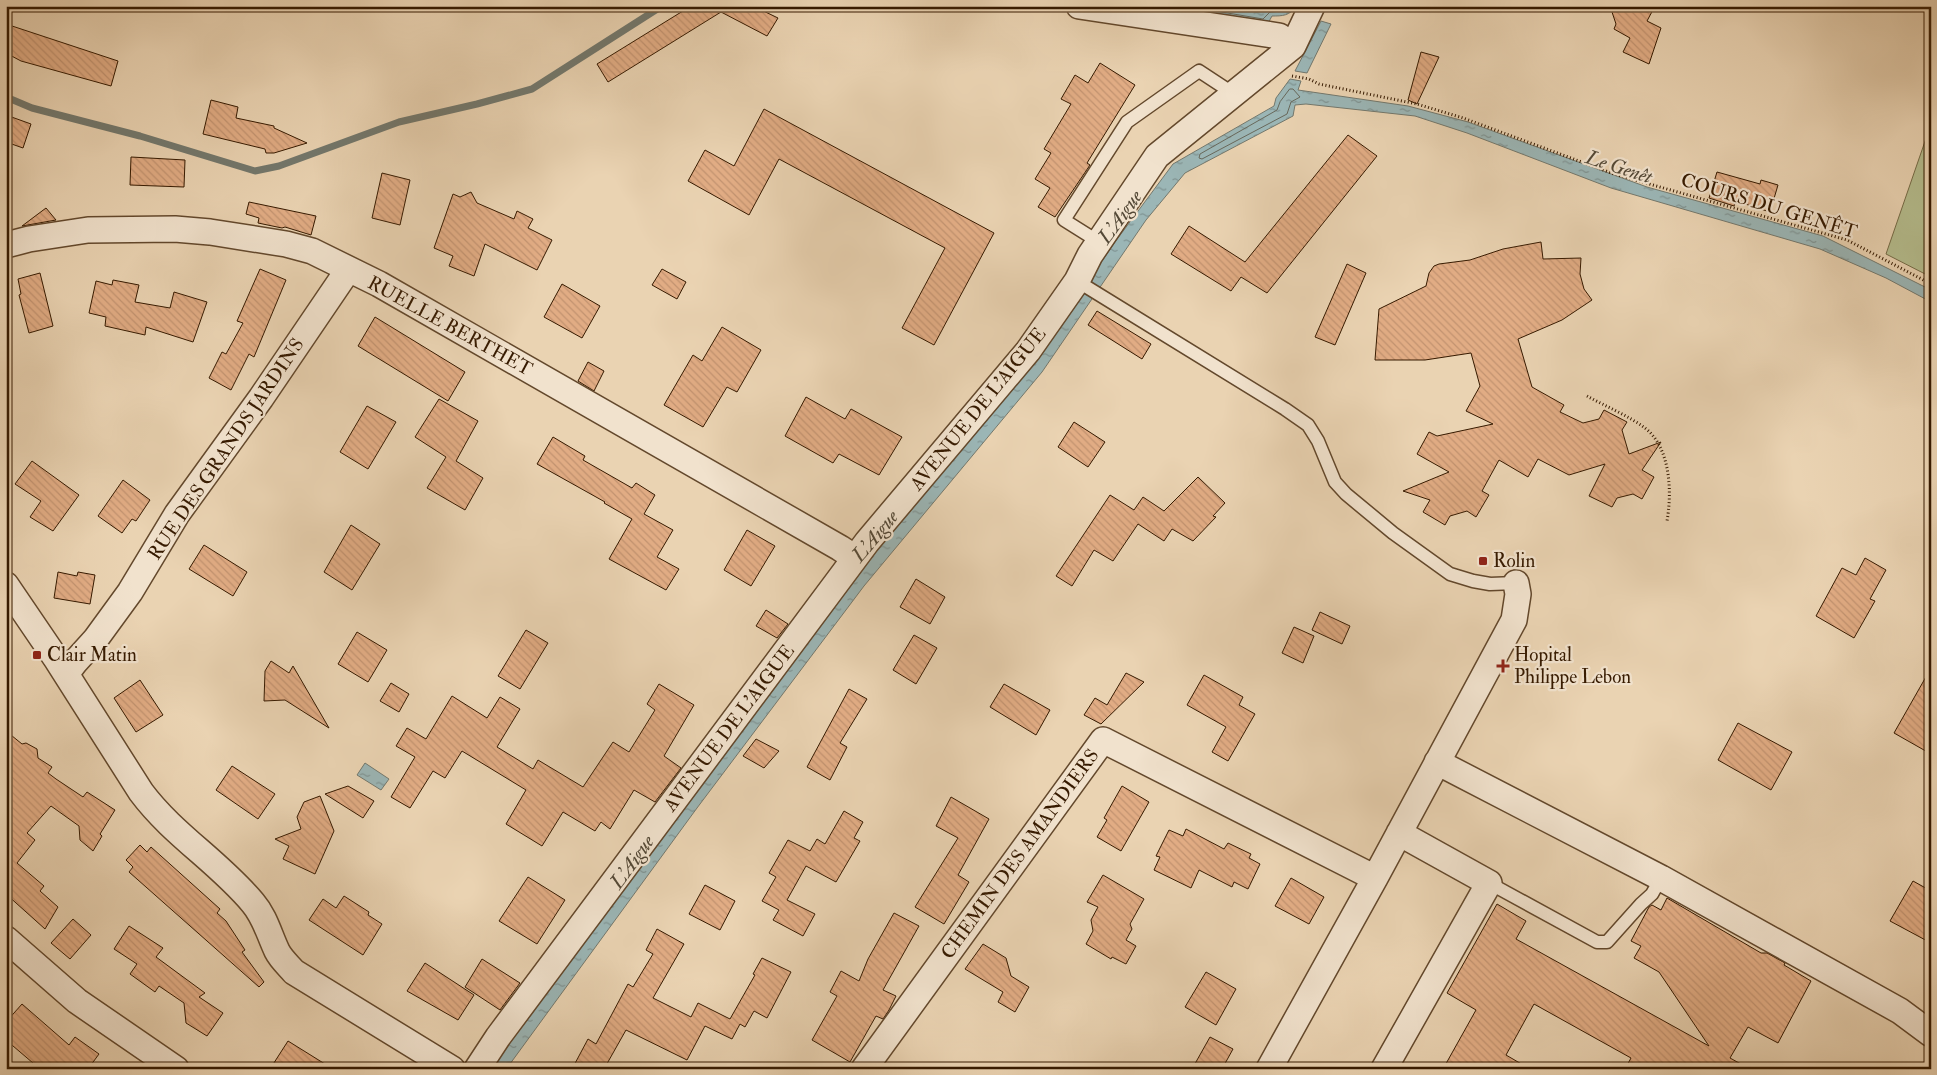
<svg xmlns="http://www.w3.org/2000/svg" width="1937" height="1075" viewBox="0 0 1937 1075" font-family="'IM FELL Double Pica',serif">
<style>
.park{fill:#b5bd8e;stroke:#766c47}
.water{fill:url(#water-ripples);stroke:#73786d}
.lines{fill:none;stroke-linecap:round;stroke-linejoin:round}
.shore{stroke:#68685b;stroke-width:1}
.stream{stroke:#73786d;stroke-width:7}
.building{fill:url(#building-back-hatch);stroke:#361a00}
.service-casing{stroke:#63482c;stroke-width:15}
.minor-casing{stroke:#63482c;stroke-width:28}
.path{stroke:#361a00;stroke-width:3;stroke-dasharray:1 2.5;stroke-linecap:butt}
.service{stroke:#f1e2cd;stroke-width:12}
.minor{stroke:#f1e2cd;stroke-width:25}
.poi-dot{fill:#8f2418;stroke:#f1e2cd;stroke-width:2}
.labels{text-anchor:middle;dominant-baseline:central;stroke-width:4.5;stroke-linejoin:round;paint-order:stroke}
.street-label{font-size:19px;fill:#361a00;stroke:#f1e2cd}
.poi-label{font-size:19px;fill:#361a00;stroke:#f1e2cd;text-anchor:start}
.water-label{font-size:20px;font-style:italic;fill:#544937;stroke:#f1e2cd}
</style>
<defs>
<pattern id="water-ripples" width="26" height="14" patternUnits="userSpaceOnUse" patternTransform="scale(1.25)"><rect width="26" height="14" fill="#9bb6b6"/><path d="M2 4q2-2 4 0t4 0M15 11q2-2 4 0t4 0" fill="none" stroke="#7f9392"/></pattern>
<pattern id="building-back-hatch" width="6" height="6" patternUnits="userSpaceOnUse" patternTransform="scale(1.25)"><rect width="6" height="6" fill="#e1ac84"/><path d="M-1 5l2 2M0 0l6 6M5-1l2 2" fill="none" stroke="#c29370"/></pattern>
</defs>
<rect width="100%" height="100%" fill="#ead3b2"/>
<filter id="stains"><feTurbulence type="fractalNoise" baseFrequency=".004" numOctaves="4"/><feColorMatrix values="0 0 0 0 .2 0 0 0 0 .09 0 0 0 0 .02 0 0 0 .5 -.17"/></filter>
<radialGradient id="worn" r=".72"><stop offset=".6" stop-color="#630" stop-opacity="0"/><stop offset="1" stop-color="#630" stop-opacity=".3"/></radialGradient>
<!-- park -->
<path class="park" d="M 1931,124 L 1931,277 L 1886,254 Z"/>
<!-- water -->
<path class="water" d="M 1156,6 L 1296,6 C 1290,16 1282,16 1272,16 L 1267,25 Z
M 1321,21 L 1331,24 L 1307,73 L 1295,71 Z
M 1290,79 L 1301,81 L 1298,90 L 1408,106 L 1468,122 L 1647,187 L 1823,236 L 1931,290 L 1931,302 L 1886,278 L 1820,249 L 1611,188 L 1467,133 L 1415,116 L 1306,104 L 1295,105 L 1293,116 L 1185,173 L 1146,220 L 1042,372 L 864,586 L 697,808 L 507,1068 L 494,1061 L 849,583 L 1029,368 L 1115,242 L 1173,164 L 1274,106 L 1276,98 Z
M 365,763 L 389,779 L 381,790 L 357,775 Z"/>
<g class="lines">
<!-- shore -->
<path class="shore" d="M 1186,6 L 1263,19 L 1270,12 L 1283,11 L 1290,6
M 1290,89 L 1293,89 L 1300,97 L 1291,102 L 1287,114 L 1202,159 L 1199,158 L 1200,154 L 1277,110 L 1280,102 Z"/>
<!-- stream -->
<path class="stream" d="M 6,97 L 32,108 L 140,136 L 255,171 L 279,166 L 399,122 L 477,104 L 532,89 L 662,6"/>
</g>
<!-- building -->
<path class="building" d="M 691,6 L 753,6 L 778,18 L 767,36 L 721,12 L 608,82 L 597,64 Z
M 1610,6 L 1655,6 L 1647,21 L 1661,28 L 1649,64 L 1623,52 L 1630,38 L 1614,29 L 1616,24 Z
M 6,24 L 118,61 L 111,86 L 21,61 L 6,53 Z
M 1421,52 L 1439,57 L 1417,104 L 1408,100 Z
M 1100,63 L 1135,85 L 1087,163 L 1090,165 L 1055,217 L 1038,207 L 1050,188 L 1035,179 L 1051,153 L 1044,149 L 1071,104 L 1061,99 L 1075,75 L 1088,83 Z
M 211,100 L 238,107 L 236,118 L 274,126 L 274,128 L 307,143 L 274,153 L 266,153 L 265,149 L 203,134 Z
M 764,109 L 994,233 L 934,345 L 902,328 L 945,248 L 779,159 L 749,215 L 688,181 L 705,150 L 734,166 Z
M 6,115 L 31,124 L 23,148 L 6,142 Z
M 1348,135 L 1377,156 L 1267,293 L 1241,277 L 1231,291 L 1171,254 L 1189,226 L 1245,262 Z
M 131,157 L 185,160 L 184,187 L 130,185 Z
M 1717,172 L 1760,184 L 1761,180 L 1778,185 L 1770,212 L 1736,201 L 1734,206 L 1709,198 Z
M 382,173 L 410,180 L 400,225 L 372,218 Z
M 471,192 L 477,203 L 514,219 L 517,211 L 533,219 L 528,228 L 552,240 L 537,270 L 485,244 L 474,276 L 449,266 L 453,256 L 434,248 L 453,194 L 460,197 Z
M 249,202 L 316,216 L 311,235 L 285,227 L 282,228 L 258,223 L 259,218 L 246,214 Z
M 46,208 L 56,220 L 22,226 Z
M 1541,242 L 1543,259 L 1581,258 L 1580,274 L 1584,289 L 1592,300 L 1562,320 L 1518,339 L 1532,387 L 1564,405 L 1560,412 L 1583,423 L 1599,419 L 1604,410 L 1627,422 L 1622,430 L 1629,454 L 1661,442 L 1642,470 L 1654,477 L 1642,499 L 1633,494 L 1617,498 L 1612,507 L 1589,496 L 1605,464 L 1569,475 L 1538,459 L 1528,477 L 1499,460 L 1482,491 L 1489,495 L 1476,517 L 1467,511 L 1450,516 L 1445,525 L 1423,512 L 1430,500 L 1403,491 L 1449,472 L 1417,454 L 1429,432 L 1437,436 L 1493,424 L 1466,411 L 1480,386 L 1471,353 L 1425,360 L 1375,360 L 1379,309 L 1426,286 L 1429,273 L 1434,266 L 1439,264 L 1470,260 L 1503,249 Z
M 1347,264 L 1366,273 L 1335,345 L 1315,337 Z
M 260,269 L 286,280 L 254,357 L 249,354 L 231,390 L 209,378 L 222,352 L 226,354 L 243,323 L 237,321 Z
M 662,269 L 686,282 L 677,299 L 652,285 Z
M 40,273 L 53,326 L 29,333 L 19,295 L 21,294 L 18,279 Z
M 113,280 L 139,285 L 135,302 L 170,308 L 174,292 L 207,302 L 193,342 L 146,327 L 145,335 L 105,326 L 106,317 L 89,313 L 96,281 L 112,285 Z
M 562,284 L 600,306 L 582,338 L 544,317 Z
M 1097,311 L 1151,344 L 1142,359 L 1088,325 Z
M 375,317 L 465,372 L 448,401 L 358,346 Z
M 722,327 L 761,350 L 737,392 L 727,387 L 703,427 L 664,405 L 693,355 L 702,361 Z
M 588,362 L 604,371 L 594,391 L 578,381 Z
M 806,397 L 845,419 L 851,409 L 902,437 L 879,475 L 839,454 L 833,463 L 785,436 Z
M 439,399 L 478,421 L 456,461 L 483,478 L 465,510 L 427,488 L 446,457 L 415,437 Z
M 367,406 L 396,422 L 368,469 L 340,452 Z
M 1074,422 L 1105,442 L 1088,467 L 1058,447 Z
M 553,437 L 585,456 L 583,460 L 632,488 L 636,483 L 655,495 L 644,514 L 673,530 L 657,557 L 679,569 L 666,590 L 609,559 L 632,519 L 604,503 L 605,502 L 537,464 Z
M 32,461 L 79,495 L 53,531 L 30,517 L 41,501 L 15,484 Z
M 1198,477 L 1225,503 L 1213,516 L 1216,517 L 1193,541 L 1172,529 L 1164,541 L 1138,524 L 1113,561 L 1094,550 L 1072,586 L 1056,576 L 1110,495 L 1134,510 L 1143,497 L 1164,511 Z
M 123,480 L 150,500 L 136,521 L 132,519 L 122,533 L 98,516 Z
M 351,525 L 380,544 L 352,590 L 324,572 Z
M 747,530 L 775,546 L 751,586 L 724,570 Z
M 204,545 L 247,572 L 233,596 L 189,569 Z
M 1865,558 L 1886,570 L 1870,599 L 1875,601 L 1854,638 L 1816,616 L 1842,568 L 1856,575 Z
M 58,572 L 77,576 L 78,572 L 95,575 L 90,604 L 54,598 Z
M 916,579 L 945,597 L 930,624 L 900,607 Z
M 766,610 L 788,624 L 777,638 L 756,626 Z
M 1320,612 L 1350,626 L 1342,644 L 1312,630 Z
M 1294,627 L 1314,636 L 1303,663 L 1282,653 Z
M 526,630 L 548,643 L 520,689 L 498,676 Z
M 357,632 L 387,650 L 368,682 L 338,664 Z
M 914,635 L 937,648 L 916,684 L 893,670 Z
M 271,661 L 289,673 L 293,666 L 329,728 L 285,700 L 264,701 L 265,671 Z
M 1931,668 L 1931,754 L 1894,733 Z
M 1126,673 L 1144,682 L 1101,724 L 1084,715 L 1095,698 L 1107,705 Z
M 1204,675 L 1243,697 L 1239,705 L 1255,714 L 1228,761 L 1212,752 L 1226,727 L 1187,705 Z
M 140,680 L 163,715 L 136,732 L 114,698 Z
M 391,683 L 409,694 L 399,712 L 380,701 Z
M 659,684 L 694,705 L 664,756 L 681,768 L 655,802 L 634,790 L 610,829 L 601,822 L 595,831 L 563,812 L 542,846 L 506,824 L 526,790 L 462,751 L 445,778 L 433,771 L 410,808 L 391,797 L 415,757 L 396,746 L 407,728 L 426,739 L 452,696 L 487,718 L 500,697 L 520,709 L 497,747 L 533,769 L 538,760 L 583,787 L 613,742 L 629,752 L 655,710 L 647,704 Z
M 1004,684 L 1050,710 L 1036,735 L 990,707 Z
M 849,689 L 867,699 L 840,743 L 847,747 L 830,780 L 807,767 Z
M 1738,723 L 1792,752 L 1771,790 L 1718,760 Z
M 6,731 L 22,744 L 26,743 L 37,749 L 38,758 L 52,767 L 48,773 L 56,779 L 83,797 L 87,792 L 115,810 L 100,834 L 102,836 L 93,851 L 80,840 L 79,826 L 51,806 L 27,833 L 35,840 L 17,863 L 44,886 L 40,891 L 58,907 L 45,929 L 6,894 Z
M 756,739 L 779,751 L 764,768 L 743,756 Z
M 232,766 L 275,794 L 258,819 L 216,790 Z
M 348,786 L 374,801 L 363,818 L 325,794 Z
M 1122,786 L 1149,802 L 1121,851 L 1097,837 L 1107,820 L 1104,818 Z
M 320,796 L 334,831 L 315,874 L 283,859 L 289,846 L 275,839 L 301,829 L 297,817 L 304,802 Z
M 951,797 L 989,819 L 958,875 L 969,882 L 944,924 L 915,907 L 958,838 L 936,826 Z
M 844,811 L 863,822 L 854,838 L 860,841 L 836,882 L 806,866 L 787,900 L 815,914 L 803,936 L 773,920 L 779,910 L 762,901 L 776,877 L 769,873 L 788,840 L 810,851 L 817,839 L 825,844 Z
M 1186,829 L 1224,849 L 1228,843 L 1251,854 L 1249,858 L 1260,864 L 1248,889 L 1234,882 L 1232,887 L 1199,870 L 1191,888 L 1154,870 L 1160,857 L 1156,856 L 1169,830 L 1183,836 Z
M 140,845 L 147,852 L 151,847 L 220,909 L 217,913 L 226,921 L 245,950 L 242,952 L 264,982 L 259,987 L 129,872 L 133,867 L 126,860 Z
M 1103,875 L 1144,899 L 1130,924 L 1132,929 L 1126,940 L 1136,946 L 1126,964 L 1112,957 L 1111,959 L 1086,944 L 1093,931 L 1091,920 L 1098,907 L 1087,902 Z
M 528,877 L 565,900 L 537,944 L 499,921 Z
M 1291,878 L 1324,897 L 1309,924 L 1275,906 Z
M 1913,881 L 1931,891 L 1931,943 L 1890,921 Z
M 705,885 L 735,901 L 720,930 L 689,914 Z
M 344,896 L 369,912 L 368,915 L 382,924 L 363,955 L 309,920 L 323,899 L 336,908 Z
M 1667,898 L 1761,953 L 1767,953 L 1785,963 L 1784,965 L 1811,981 L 1778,1043 L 1748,1027 L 1730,1058 L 1750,1069 L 1625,1069 L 1631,1058 L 1534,1004 L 1506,1055 L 1530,1069 L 1443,1069 L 1476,1010 L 1447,993 L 1497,904 L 1526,921 L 1516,939 L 1709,1046 L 1659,972 L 1634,958 L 1641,946 L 1631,941 L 1649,907 L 1652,905 L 1661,910 Z
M 894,913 L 919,926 L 883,990 L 896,996 L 889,1010 L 883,1019 L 876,1016 L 850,1062 L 812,1040 L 837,996 L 830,992 L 841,971 L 859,981 L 868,959 Z
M 73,919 L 91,935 L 70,959 L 51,943 Z
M 129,926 L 163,948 L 156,957 L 205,993 L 199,997 L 223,1013 L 207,1036 L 186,1023 L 184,1003 L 159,986 L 155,992 L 130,974 L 137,964 L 114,949 Z
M 657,929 L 684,944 L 653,998 L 691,1017 L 698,1003 L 730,1019 L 755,975 L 753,974 L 762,958 L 791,972 L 767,1018 L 754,1011 L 745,1027 L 740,1024 L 732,1039 L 705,1026 L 687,1060 L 626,1030 L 604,1069 L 572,1069 L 588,1039 L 596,1044 L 628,984 L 633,987 L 653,954 L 646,950 Z
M 983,944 L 1006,958 L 1011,976 L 1029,987 L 1015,1012 L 998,1002 L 1003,992 L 965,969 Z
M 482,959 L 520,983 L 500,1010 L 465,987 Z
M 425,963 L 474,995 L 458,1020 L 407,991 Z
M 1206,972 L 1236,989 L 1216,1025 L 1185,1007 Z
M 22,1004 L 69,1045 L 75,1037 L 99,1054 L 88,1069 L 40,1069 L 6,1040 L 6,1022 Z
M 1210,1037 L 1233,1049 L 1222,1069 L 1192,1069 Z
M 288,1041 L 333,1069 L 270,1069 Z"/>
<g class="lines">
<!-- service casing -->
<g class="service-casing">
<path id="service" d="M 1099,242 L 1064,220 L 1127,122 L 1199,71 L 1234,94
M 1077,281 L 1285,409 L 1308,425 L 1318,441 L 1335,482 L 1346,494 L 1393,533 L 1450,574 L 1473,581 L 1490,584 L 1516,583
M 1489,883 L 1597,942 L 1607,942 L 1641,904 L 1652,894 L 1661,878"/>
</g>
<!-- minor casing -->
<g class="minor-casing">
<path id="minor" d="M 1079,6 L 1279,36 L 1293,46
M 6,245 L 29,239 L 88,230 L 175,229 L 210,232 L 286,244 L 312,251 L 379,284 L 840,548 L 855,558
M 6,585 L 57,660 L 141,792 C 173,835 219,862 253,903 C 265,917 269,934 277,951 C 281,959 288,965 294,972 L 452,1069
M 66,674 L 76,661 L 95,640 L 130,592 L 177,514 L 261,398 L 348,270
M 1437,762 L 1661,878 L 1900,1011 L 1931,1034
M 6,939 L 77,1001 L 176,1069
M 477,1069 L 498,1037 L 867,542 L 1028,351 L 1077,281 L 1090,255 L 1157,156 L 1293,46 L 1312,6
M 864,1069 L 1103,740 L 1375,878
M 1269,1069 L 1375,878 L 1514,620 L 1518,594 L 1516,583
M 1384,1069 L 1489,883 L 1399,833"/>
</g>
<!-- path -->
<path class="path" d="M 1292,76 L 1309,79 L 1319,84 L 1417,104 L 1463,118 L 1614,174 L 1847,240 L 1931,284
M 1587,396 C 1605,406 1629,416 1645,428 C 1671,448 1672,493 1667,521"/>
<!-- service -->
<use href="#service" class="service"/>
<!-- minor -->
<use href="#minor" class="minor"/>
</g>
<!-- markers -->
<g class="poi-dot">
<rect x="1478" y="556" width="10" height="10" rx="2.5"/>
<rect x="32" y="650" width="10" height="10" rx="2.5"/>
<path d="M1500.5 658.5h5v5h5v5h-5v5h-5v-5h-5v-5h5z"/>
</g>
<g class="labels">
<!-- street labels -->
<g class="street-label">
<text transform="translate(1769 206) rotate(17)">COURS DU GENÊT</text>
<text transform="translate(450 326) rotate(29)">RUELLE BERTHET</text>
<text transform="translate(978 409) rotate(-51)">AVENUE DE L'AIGUE</text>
<text transform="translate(226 449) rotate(-56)">RUE DES GRANDS JARDINS</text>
<text transform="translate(729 728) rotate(-53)">AVENUE DE L'AIGUE</text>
<text transform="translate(1020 854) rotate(-54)">CHEMIN DES AMANDIERS</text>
</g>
<!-- poi labels -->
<g class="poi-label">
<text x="1493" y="561">Rolin</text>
<text x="47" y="655">Clair Matin</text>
<text x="1514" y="655">Hopital<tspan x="1514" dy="22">Philippe Lebon</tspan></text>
</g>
<!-- water labels -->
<g class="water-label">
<text transform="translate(1619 167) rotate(18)">Le Genêt</text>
<text transform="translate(1120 217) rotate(-54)">L'Aigue</text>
<text transform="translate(875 536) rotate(-50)">L'Aigue</text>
<text transform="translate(632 862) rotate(-54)">L'Aigue</text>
</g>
</g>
<!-- margin -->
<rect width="1937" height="1075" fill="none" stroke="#ead3b2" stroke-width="25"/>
<rect x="8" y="8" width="1922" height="1060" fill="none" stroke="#361a00" stroke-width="2.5"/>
<rect x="12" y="12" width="1912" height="1050" fill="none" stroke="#361a00"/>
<rect width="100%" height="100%" filter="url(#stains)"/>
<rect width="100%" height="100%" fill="url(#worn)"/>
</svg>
